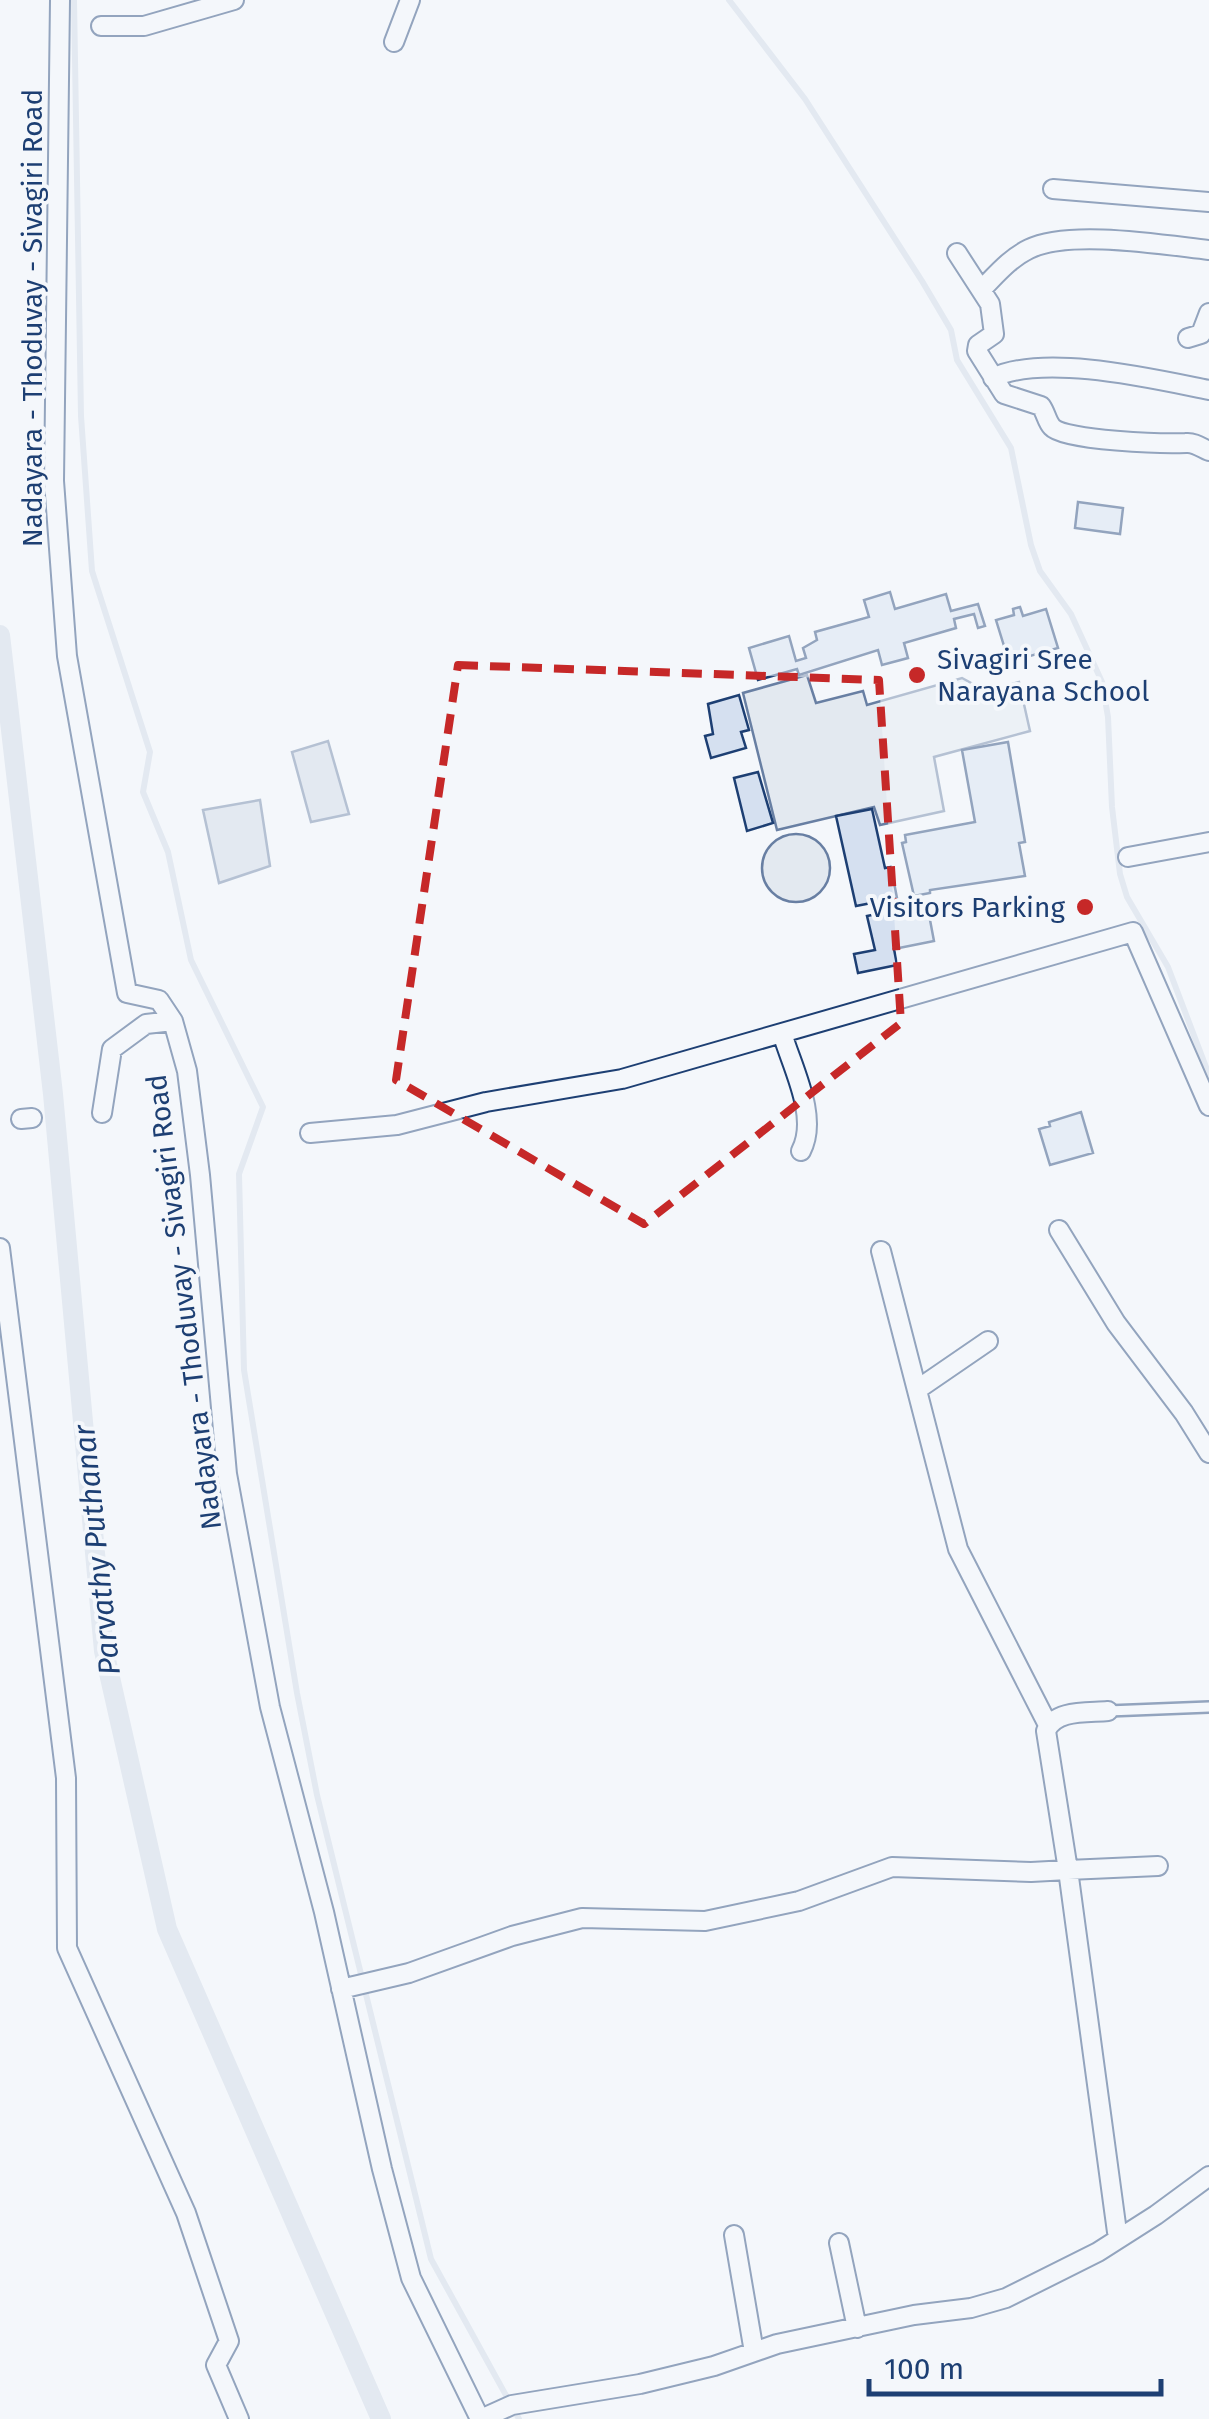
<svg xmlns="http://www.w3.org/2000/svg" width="1209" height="2419" viewBox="0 0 1209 2419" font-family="'Fira Sans',sans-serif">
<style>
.green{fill:#e3e9f0;stroke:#687fa3;stroke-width:2.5}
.water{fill:#cfd7e4;stroke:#687fa3;stroke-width:2.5}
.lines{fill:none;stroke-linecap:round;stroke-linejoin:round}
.stream{stroke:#cfd7e4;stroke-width:6}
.canal{stroke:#cfd7e4;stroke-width:20}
.building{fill:#d5e0f0;stroke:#1d3f73;stroke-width:2.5}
.lane-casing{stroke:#1d3f73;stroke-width:14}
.street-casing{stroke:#1d3f73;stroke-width:22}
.lane{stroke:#f4f7fb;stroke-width:9}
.street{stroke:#f4f7fb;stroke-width:18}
.marked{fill:none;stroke:#c62828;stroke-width:8;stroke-dasharray:20 12;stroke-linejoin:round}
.poi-dot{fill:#c62828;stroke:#f4f7fb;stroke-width:4}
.labels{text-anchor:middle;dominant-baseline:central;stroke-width:8;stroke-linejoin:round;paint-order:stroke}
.street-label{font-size:28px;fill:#1d3f73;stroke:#f4f7fb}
.poi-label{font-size:28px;fill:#1d3f73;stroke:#f4f7fb;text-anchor:start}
.water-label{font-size:30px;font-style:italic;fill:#1d3f73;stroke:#f4f7fb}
</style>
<rect width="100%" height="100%" fill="#f4f7fb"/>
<!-- green -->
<path class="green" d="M 807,675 L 816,703 L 863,691 L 867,705 L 962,678 L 986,691 L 1019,682 L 1030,731 L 934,757 L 944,811 L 880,825 L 874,807 L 777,830 L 743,693 Z
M762 868a34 34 0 1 1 68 0a34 34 0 1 1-68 0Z"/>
<!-- water -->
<path class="water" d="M 328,741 L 349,814 L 311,822 L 292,752 Z
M 260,800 L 270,866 L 219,883 L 203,810 Z"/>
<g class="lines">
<!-- stream -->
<path class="stream" d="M 74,0 L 81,416 L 92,571 L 150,752 L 143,792 L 168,852 L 191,960 L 263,1107 L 239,1174 L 244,1370 L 297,1693 L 317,1795 L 431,2259 L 519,2419
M 729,0 L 805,99 L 922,281 L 951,330 L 957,360 L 1011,448 L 1031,545 L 1040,571 L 1071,614 L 1102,682 L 1108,717 L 1112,807 L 1120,874 L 1127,897 L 1168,967 L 1209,1075"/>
<!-- canal -->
<path class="canal" d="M 0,635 L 53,1094 L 104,1651 L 167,1929 L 381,2419"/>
</g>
<!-- building -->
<path class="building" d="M 1078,502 L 1123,508 L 1120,534 L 1075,528 Z
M 890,592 L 895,609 L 946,594 L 951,611 L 978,604 L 985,626 L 978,628 L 974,614 L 954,619 L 956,628 L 904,643 L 908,658 L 882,665 L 878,650 L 799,675 L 797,669 L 758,680 L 749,648 L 789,636 L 796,661 L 806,658 L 803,648 L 817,640 L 815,632 L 869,617 L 864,600 Z
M 1020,607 L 1023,616 L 1046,609 L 1058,648 L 1009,662 L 996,620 L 1014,615 L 1013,609 Z
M 739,695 L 749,730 L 741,732 L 746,748 L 711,758 L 705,736 L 713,734 L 708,704 Z
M 1008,742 L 1025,842 L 1019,843 L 1025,876 L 930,890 L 930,893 L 914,896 L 902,843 L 906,842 L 905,835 L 975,822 L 962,750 Z
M 758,772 L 773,823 L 747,831 L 734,778 Z
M 872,809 L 885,868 L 891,867 L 897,898 L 856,906 L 836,816 Z
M 927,904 L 934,941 L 894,949 L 897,965 L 858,973 L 854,954 L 875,950 L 867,916 Z
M 1081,1112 L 1093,1153 L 1050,1165 L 1039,1129 L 1050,1126 L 1049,1122 Z"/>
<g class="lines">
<!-- lane casing -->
<g class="lane-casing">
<path id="lane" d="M 1108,1711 L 1209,1707"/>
</g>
<!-- street casing -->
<g class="street-casing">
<path id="street" d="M 60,0 L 54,481 L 67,656 L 127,993 L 159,1000 L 173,1021 L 187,1071 L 200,1175 L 227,1474 L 270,1707 L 324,1912 L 382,2169 L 411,2278 L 480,2419
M 101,26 L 144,26 L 234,0
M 394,42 L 410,0
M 1053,189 L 1209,202
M 957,253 L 990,304 L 994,334 L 978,345 L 977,351 L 1004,394 L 1041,406 C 1046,413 1047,422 1052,427 C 1064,441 1167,444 1186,443 C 1194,442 1202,448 1209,451
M 981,290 C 996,275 1010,258 1029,249 C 1069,229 1164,245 1209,250
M 1188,338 L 1201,334 L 1209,313
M 993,378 C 1043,353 1154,379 1209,390
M 1128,857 L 1209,842
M 782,1033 C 792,1067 819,1117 801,1151
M 102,1113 L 112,1049 L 146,1024 L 173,1021
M 21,1119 L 32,1118
M 310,1133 L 397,1125 L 486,1102 L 622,1079 L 1133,932 L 1209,1106
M 1059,1230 L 1116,1323 L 1184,1413 L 1209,1453
M 0,1248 L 66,1778 L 67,1948 L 186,2213 L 229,2341 L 216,2365 L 239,2419
M 881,1251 L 958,1549 L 1048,1725
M 918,1389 L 988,1341
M 341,1989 L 409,1973 L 512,1936 L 582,1918 L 705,1921 L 799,1901 L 892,1867 L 1031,1872 L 1068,1870 L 1046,1731 C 1055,1709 1088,1713 1108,1711
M 1117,2232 L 1068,1870 L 1158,1866
M 734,2235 L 754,2352
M 839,2243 L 857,2328
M 481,2419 L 512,2405 L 640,2384 L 714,2366 L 777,2344 L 914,2315 L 971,2308 L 1006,2298 L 1098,2252 L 1156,2215 L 1209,2176"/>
</g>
<!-- lane -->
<use href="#lane" class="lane"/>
<!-- street -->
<use href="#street" class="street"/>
</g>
<!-- marked area -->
<path d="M0 0H1209V2419H0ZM 458,665 L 879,680 L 901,1023 L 644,1224 L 396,1080 Z" fill="#f4f7fb" fill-opacity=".55" fill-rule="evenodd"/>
<path class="marked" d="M 458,665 L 879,680 L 901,1023 L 644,1224 L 396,1080 Z"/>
<!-- markers -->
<g class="poi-dot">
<circle cx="917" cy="675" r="10"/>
<circle cx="1085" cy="907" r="10"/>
</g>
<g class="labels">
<!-- street labels -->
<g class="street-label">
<text transform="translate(32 318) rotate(-90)">Nadayara - Thoduvay - Sivagiri Road</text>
<text transform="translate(184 1302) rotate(-97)">Nadayara - Thoduvay - Sivagiri Road</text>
</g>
<!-- poi labels -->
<g class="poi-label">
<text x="937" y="659">Sivagiri Sree<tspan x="937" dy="32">Narayana School</tspan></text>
<text x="1065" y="907" text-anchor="end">Visitors Parking</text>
</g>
<!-- water labels -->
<g class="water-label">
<text transform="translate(97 1550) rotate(-96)">Parvathy Puthanar</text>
</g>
</g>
<!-- scale -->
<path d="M869 2379v15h292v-15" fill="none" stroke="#1d3f73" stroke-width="5"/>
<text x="884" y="2379" font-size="30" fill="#1d3f73" stroke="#f4f7fb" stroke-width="8" paint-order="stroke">100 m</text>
</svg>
